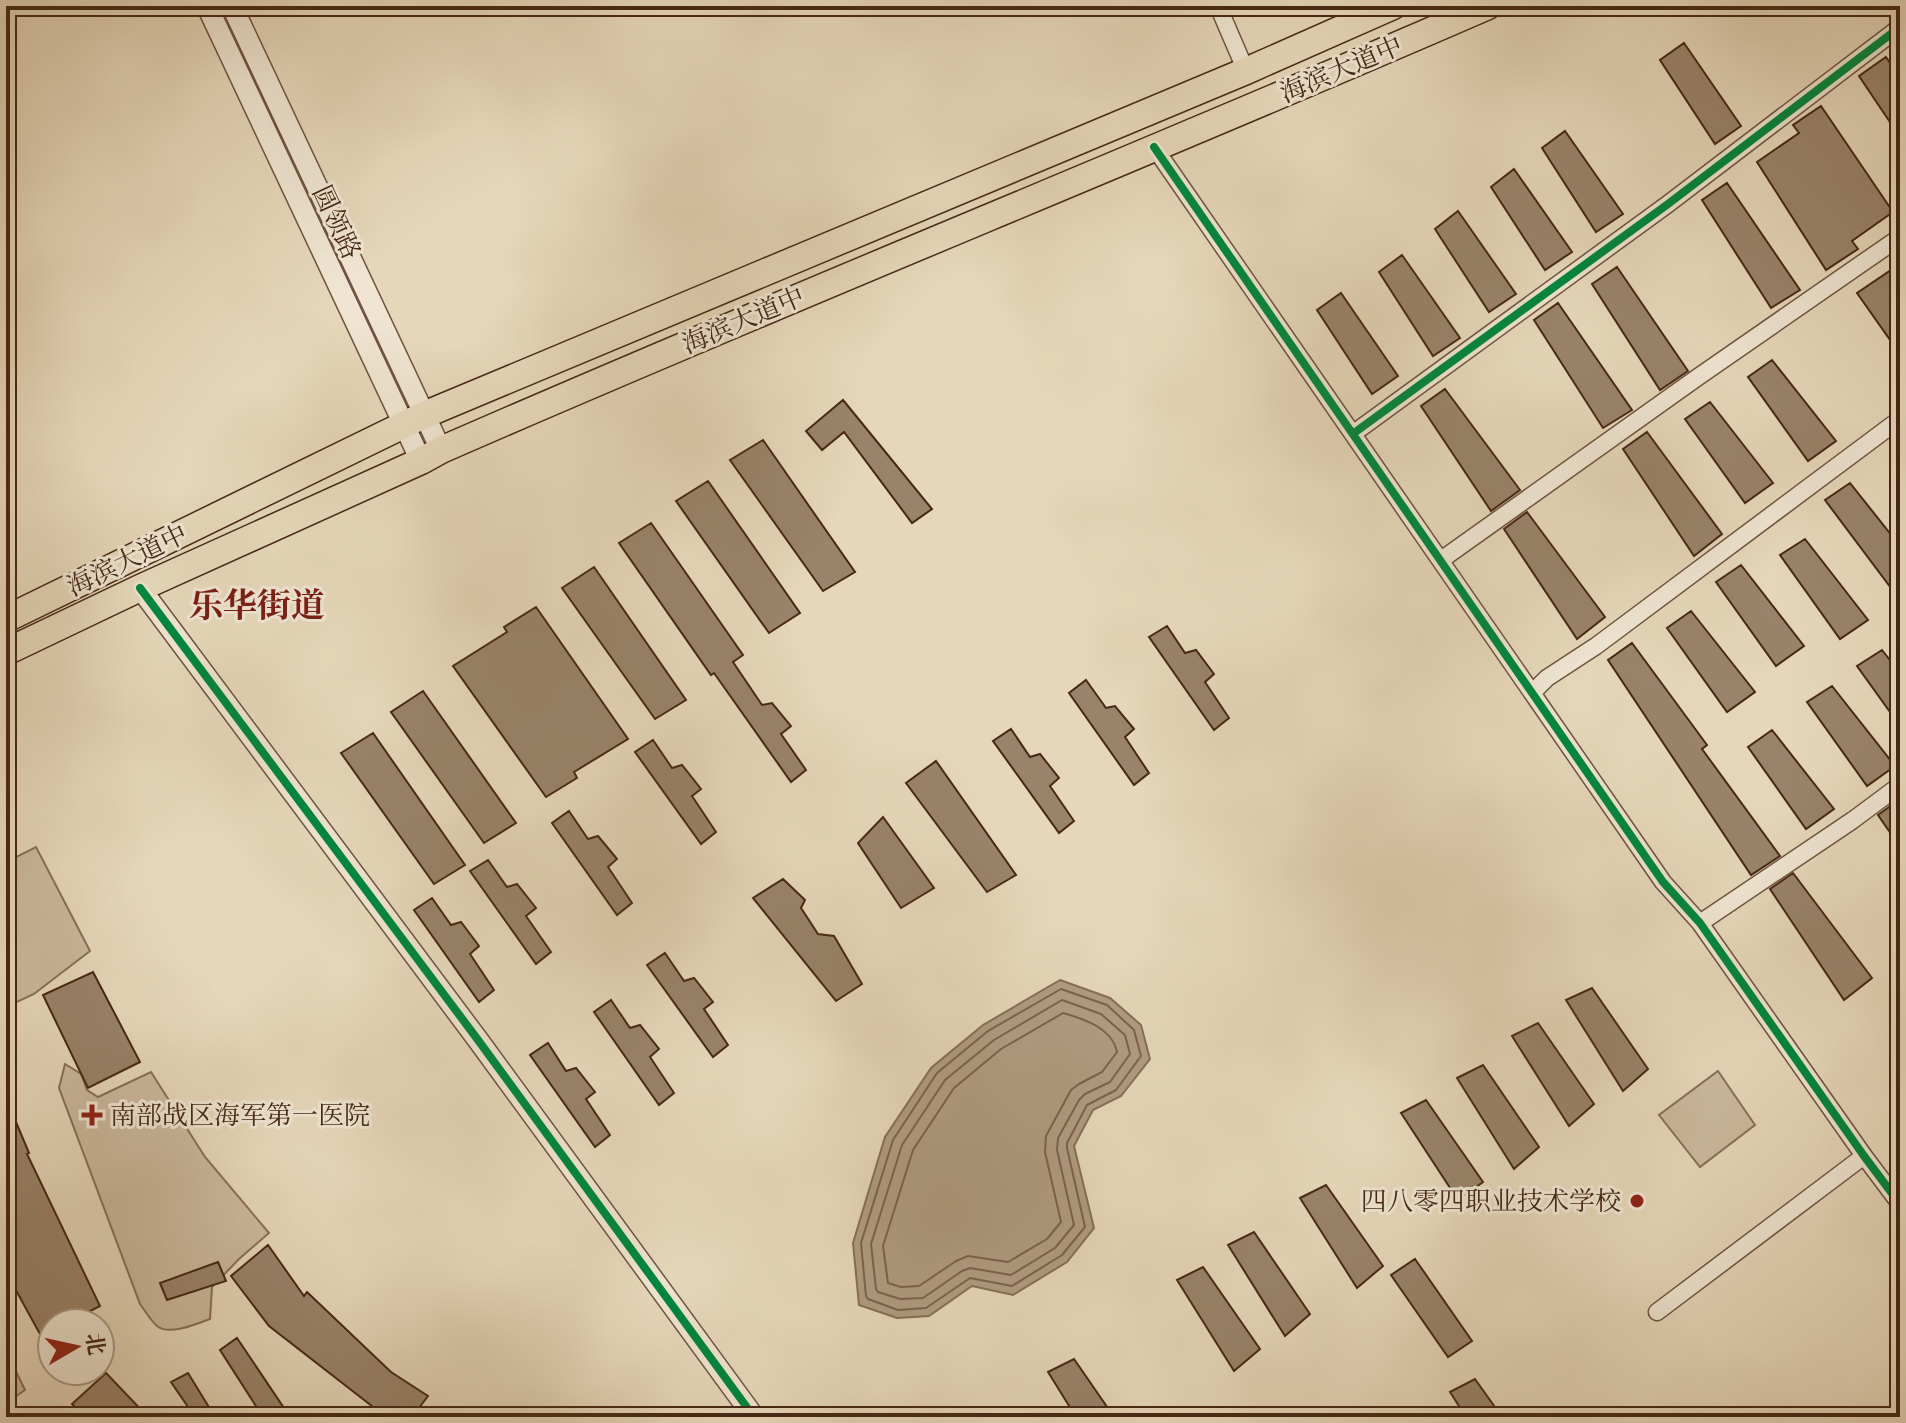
<svg xmlns="http://www.w3.org/2000/svg" width="1906" height="1423" viewBox="0 0 1906 1423" font-family="'Libre Caslon Text','Noto Serif SC',serif">
<style>
.green{fill:#cbb99e;stroke:#88705a;stroke-width:2}
.water{fill:#b09c82;stroke:#866e56;stroke-width:2}
.lines{fill:none;stroke-linecap:round;stroke-linejoin:round}
.shore{stroke:#7b624c;stroke-width:2}
.building{fill:#99836b;stroke:#462815;stroke-width:2}
.minor-casing{stroke:#6e543e;stroke-width:19}
.tertiary-casing{stroke:#6e543e;stroke-width:23}
.primary-casing{stroke:#462815;stroke-width:29}
.minor{stroke:#efe5d2;stroke-width:16}
.tertiary{stroke:#efe5d2;stroke-width:20}
.primary{stroke:#e6d7ba;stroke-width:26}
.cycleway-casing{stroke:#efe5d2;stroke-width:13}
.cycleway{stroke:#00873e;stroke-width:8}
.poi-dot{fill:#8f2418;stroke:#efe5d2;stroke-width:3}
.labels{text-anchor:middle;dominant-baseline:central;stroke-width:6;stroke-linejoin:round;paint-order:stroke}
.street-label{font-size:26px;fill:#462815;stroke:#efe5d2}
.poi-label{font-size:26px;fill:#462815;stroke:#efe5d2;text-anchor:start}
.district-label{font-size:34px;font-weight:bold;fill:#7a1f14;stroke:#efe5d2}
</style>
<rect width="100%" height="100%" fill="#e6d7ba"/>
<filter id="stains"><feTurbulence type="fractalNoise" baseFrequency=".0025" numOctaves="4"/><feColorMatrix values="0 0 0 0 .2 0 0 0 0 .09 0 0 0 0 .02 0 0 0 .5 -.17"/></filter>
<radialGradient id="worn" r=".72"><stop offset=".6" stop-color="#630" stop-opacity="0"/><stop offset="1" stop-color="#630" stop-opacity=".3"/></radialGradient>
<!-- green -->
<path class="green" d="M 36,847 L 90,951 L 34,994 L 6,1007 L 6,862 Z
M 65,1064 L 81,1074 L 87,1090 L 98,1097 L 151,1072 L 205,1157 L 269,1233 L 239,1259 L 212,1287 L 210,1319 C 197,1324 168,1336 157,1326 C 151,1321 145,1311 140,1304 L 59,1088 Z
M 1718,1071 L 1755,1125 L 1700,1167 L 1659,1115 Z
M 6,1351 L 25,1390 L 6,1403 Z"/>
<!-- water -->
<path class="water" d="M 1060,980 L 1110,998 L 1141,1025 L 1150,1059 L 1121,1096 L 1093,1110 L 1074,1146 L 1094,1228 L 1067,1262 L 1013,1295 L 972,1286 L 929,1316 L 897,1318 L 859,1305 L 853,1243 L 885,1137 L 931,1068 L 983,1025 Z"/>
<g class="lines">
<!-- shore -->
<path class="shore" d="M 1061,989 L 1107,1005 L 1134,1030 L 1141,1056 L 1116,1090 L 1087,1105 L 1067,1143 L 1067,1148 L 1085,1227 L 1062,1255 L 1012,1286 L 970,1278 L 926,1308 L 898,1310 L 868,1299 L 866,1296 L 861,1243 L 893,1140 L 937,1073 L 988,1031 Z
M 1062,1000 L 1101,1014 L 1125,1035 L 1130,1054 L 1110,1082 L 1085,1094 L 1079,1100 L 1058,1138 L 1057,1150 L 1074,1225 L 1055,1248 L 1011,1275 L 970,1268 L 962,1271 L 923,1298 L 900,1299 L 878,1292 L 876,1289 L 871,1244 L 902,1145 L 945,1080 L 994,1040 Z
M 1063,1013 C 1084,1019 1112,1028 1117,1052 L 1102,1072 L 1079,1084 L 1071,1090 L 1046,1136 L 1045,1152 L 1061,1222 L 1047,1239 L 1008,1262 L 968,1256 L 956,1261 L 919,1286 L 901,1287 L 888,1283 L 883,1246 L 913,1150 L 954,1088 L 1001,1049 Z"/>
</g>
<!-- building -->
<path class="building" d="M 1684,43 L 1741,126 L 1715,144 L 1660,60 Z
M 1886,57 L 1900,78 L 1900,137 L 1859,76 Z
M 1821,106 L 1893,212 L 1852,241 L 1858,249 L 1826,270 L 1757,162 L 1799,133 L 1793,125 Z
M 1565,131 L 1623,214 L 1596,232 L 1542,148 Z
M 1514,169 L 1572,252 L 1545,270 L 1491,187 Z
M 1727,183 L 1800,290 L 1771,308 L 1702,200 Z
M 1458,211 L 1516,294 L 1489,312 L 1435,229 Z
M 1402,255 L 1460,338 L 1433,356 L 1379,272 Z
M 1900,264 L 1900,354 L 1857,293 Z
M 1617,267 L 1688,371 L 1660,390 L 1592,284 Z
M 1341,293 L 1398,376 L 1372,394 L 1317,310 Z
M 1558,303 L 1632,410 L 1603,428 L 1534,320 Z
M 1772,360 L 1836,441 L 1808,461 L 1748,377 Z
M 1445,389 L 1520,490 L 1491,511 L 1421,406 Z
M 843,400 L 932,509 L 912,523 L 844,432 L 822,450 L 806,431 Z
M 1710,402 L 1773,483 L 1745,503 L 1685,419 Z
M 1647,432 L 1722,534 L 1694,556 L 1623,449 Z
M 763,440 L 855,572 L 823,591 L 730,460 Z
M 708,481 L 800,613 L 769,633 L 676,501 Z
M 1850,483 L 1900,546 L 1900,600 L 1825,500 Z
M 1527,512 L 1605,617 L 1577,639 L 1504,529 Z
M 651,523 L 743,655 L 733,662 L 762,705 L 772,703 L 791,726 L 781,734 L 806,770 L 791,782 L 714,673 L 711,675 L 619,543 Z
M 1805,539 L 1868,620 L 1840,639 L 1780,555 Z
M 1741,565 L 1804,646 L 1776,666 L 1716,582 Z
M 594,567 L 686,700 L 655,719 L 562,588 Z
M 536,607 L 628,739 L 574,772 L 577,778 L 546,797 L 453,666 L 507,632 L 504,627 Z
M 1691,611 L 1755,692 L 1727,712 L 1667,628 Z
M 1167,626 L 1185,653 L 1196,650 L 1214,674 L 1205,682 L 1229,718 L 1214,730 L 1149,637 Z
M 1632,643 L 1707,745 L 1702,749 L 1780,856 L 1751,875 L 1608,660 Z
M 1882,650 L 1900,673 L 1900,726 L 1857,666 Z
M 1086,680 L 1106,708 L 1115,706 L 1134,729 L 1125,737 L 1149,773 L 1134,785 L 1069,693 Z
M 1832,686 L 1895,766 L 1867,786 L 1807,702 Z
M 423,691 L 516,823 L 484,843 L 391,712 Z
M 1011,729 L 1030,757 L 1040,754 L 1059,778 L 1050,786 L 1074,821 L 1059,833 L 993,741 Z
M 1772,730 L 1834,809 L 1806,829 L 1748,747 Z
M 373,733 L 465,865 L 434,884 L 341,753 Z
M 653,740 L 672,768 L 682,765 L 701,789 L 692,796 L 716,832 L 701,844 L 635,752 Z
M 936,761 L 1016,875 L 987,892 L 906,783 Z
M 1900,799 L 1900,847 L 1878,815 Z
M 569,811 L 588,839 L 598,836 L 617,859 L 608,867 L 632,903 L 617,915 L 552,823 Z
M 883,817 L 934,888 L 901,908 L 858,843 Z
M 488,860 L 507,887 L 517,884 L 536,908 L 526,916 L 551,952 L 536,964 L 470,871 Z
M 1793,873 L 1872,978 L 1844,1000 L 1770,889 Z
M 783,879 L 805,900 L 801,908 L 818,934 L 834,936 L 862,984 L 836,1001 L 753,898 Z
M 432,898 L 451,925 L 461,922 L 479,946 L 470,954 L 494,990 L 479,1002 L 414,910 Z
M 665,953 L 684,981 L 694,978 L 713,1002 L 704,1009 L 728,1045 L 713,1057 L 647,965 Z
M 93,972 L 140,1062 L 88,1088 L 43,995 Z
M 1592,988 L 1648,1069 L 1623,1091 L 1566,1000 Z
M 611,1000 L 630,1028 L 640,1025 L 659,1049 L 650,1057 L 674,1093 L 659,1105 L 594,1012 Z
M 1538,1023 L 1594,1104 L 1569,1126 L 1512,1036 Z
M 548,1043 L 566,1071 L 576,1068 L 595,1092 L 586,1099 L 610,1135 L 595,1147 L 530,1055 Z
M 1483,1065 L 1539,1147 L 1514,1169 L 1457,1078 Z
M 6,1098 L 29,1153 L 27,1154 L 100,1306 L 67,1323 L 52,1323 L 52,1331 L 41,1336 L 6,1272 Z
M 1426,1100 L 1483,1182 L 1458,1200 L 1401,1113 Z
M 1326,1185 L 1383,1266 L 1357,1288 L 1300,1198 Z
M 1254,1232 L 1310,1314 L 1285,1336 L 1228,1245 Z
M 268,1245 L 304,1296 L 307,1292 L 391,1372 L 428,1396 L 412,1417 L 386,1417 L 269,1326 L 231,1276 Z
M 1415,1259 L 1472,1341 L 1448,1357 L 1391,1275 Z
M 218,1262 L 226,1281 L 167,1300 L 160,1283 Z
M 1203,1267 L 1260,1349 L 1234,1371 L 1177,1280 Z
M 237,1338 L 290,1417 L 263,1417 L 220,1350 Z
M 1074,1359 L 1114,1417 L 1076,1417 L 1048,1372 Z
M 106,1373 L 148,1417 L 85,1417 L 72,1404 Z
M 188,1373 L 215,1417 L 195,1417 L 171,1382 Z
M 1475,1379 L 1502,1417 L 1466,1417 L 1450,1392 Z"/>
<g class="lines">
<!-- minor casing -->
<g class="minor-casing">
<path id="minor" d="M 1218,6 L 1246,71
M 1154,147 L 1663,882 L 1700,923 L 1864,1156 L 1900,1204
M 1354,433 L 1668,204 L 1900,27
M 1441,560 L 1698,377 L 1900,237
M 1532,693 L 1547,678 L 1596,646 L 1900,419
M 1700,923 L 1853,820 L 1900,785
M 1657,1312 L 1864,1156"/>
</g>
<!-- tertiary casing -->
<g class="tertiary-casing">
<path id="tertiary" d="M 207,6 L 421,461
M 232,6 L 441,450
M 140,588 L 478,1040 L 754,1417"/>
</g>
<!-- primary casing -->
<g class="primary-casing">
<path id="primary" d="M 6,619 L 424,415 L 1246,71 L 1393,6
M 6,652 L 140,588 L 421,461 L 441,450 C 788,298 1141,157 1488,6"/>
</g>
<!-- minor -->
<use href="#minor" class="minor"/>
<!-- tertiary -->
<use href="#tertiary" class="tertiary"/>
<!-- primary -->
<use href="#primary" class="primary"/>
<!-- cycleway casing -->
<g class="cycleway-casing">
<path id="cycleway" d="M 1154,147 L 1663,882 L 1700,923 L 1864,1156 L 1900,1204
M 1354,433 L 1668,204 L 1900,27
M 140,588 L 478,1040 L 754,1417"/>
</g>
<!-- cycleway -->
<use href="#cycleway" class="cycleway"/>
</g>
<!-- markers -->
<g class="poi-dot">
<path d="M88 1103h8v8h8v8h-8v8h-8v-8h-8v-8h8z"/>
<circle cx="1637" cy="1201" r="8"/>
</g>
<g class="labels">
<!-- street labels -->
<g class="street-label">
<text transform="translate(1341 69) rotate(-23)">海滨大道中</text>
<text transform="translate(337 222) rotate(65)">圆领路</text>
<text transform="translate(743 320) rotate(-23)">海滨大道中</text>
<text transform="translate(127 560) rotate(-26)">海滨大道中</text>
</g>
<!-- poi labels -->
<g class="poi-label">
<text x="110" y="1115">南部战区海军第一医院</text>
<text x="1621" y="1201" text-anchor="end">四八零四职业技术学校</text>
</g>
<!-- district labels -->
<g class="district-label">
<text x="257" y="605">乐华街道</text>
</g>
</g>
<!-- margin -->
<rect width="1906" height="1423" fill="none" stroke="#e6d7ba" stroke-width="32"/>
<rect x="8" y="8" width="1890" height="1407" fill="none" stroke="#462815" stroke-width="4"/>
<rect x="16" y="16" width="1874" height="1391" fill="none" stroke="#462815" stroke-width="2"/>
<!-- north arrow -->
<g transform="translate(76 1347) rotate(81)"><circle r="38" fill="#efe5d2" stroke="#ab9986" stroke-width="2"/>
<path d="M0-6L14 30L0 20L-14 30Z" fill="#8f2418"/>
<text y="-12" font-size="22" font-weight="bold" text-anchor="middle" fill="#462815">北</text>
</g>
<rect width="100%" height="100%" filter="url(#stains)"/>
<rect width="100%" height="100%" fill="url(#worn)"/>
</svg>
